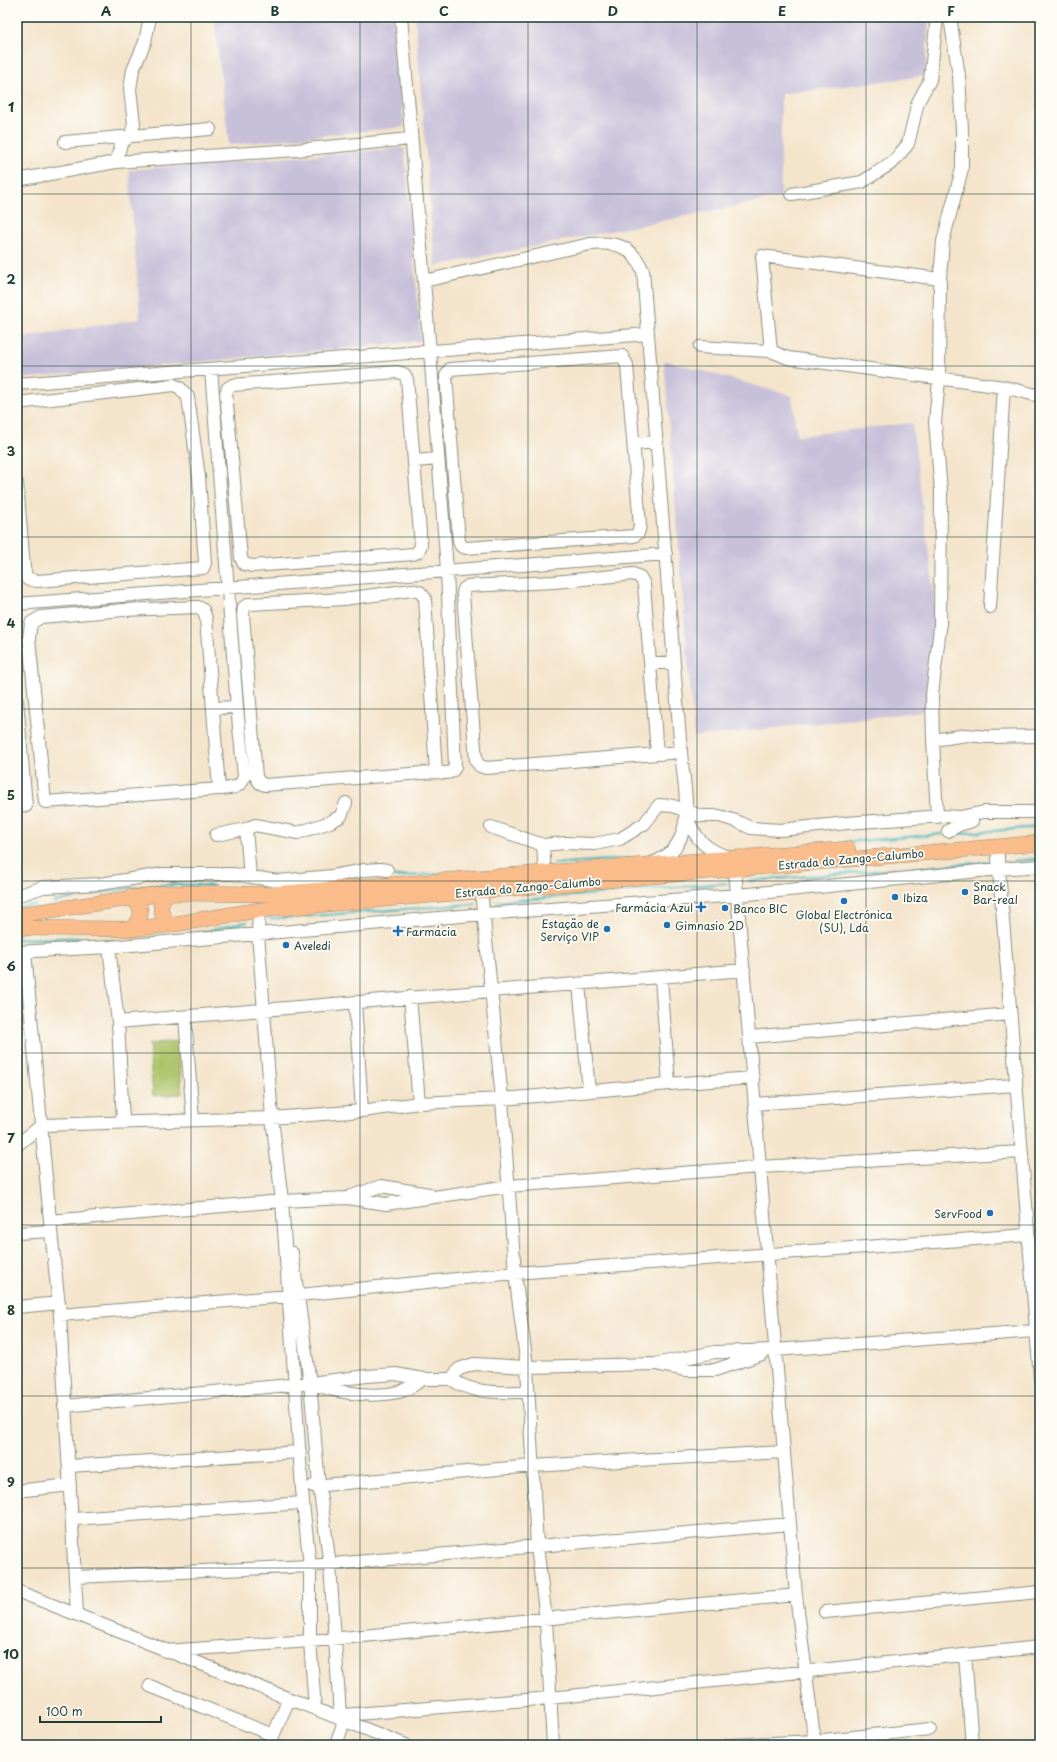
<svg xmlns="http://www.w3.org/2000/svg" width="1057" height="1762" viewBox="0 0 1057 1762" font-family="'Playpen Sans',sans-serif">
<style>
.industrial{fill:#c7c0d9}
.green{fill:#aac165;stroke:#647f4c}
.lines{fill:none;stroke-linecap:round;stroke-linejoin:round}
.stream{stroke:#42b2ba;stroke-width:2.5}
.minor-casing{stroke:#8a9080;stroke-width:14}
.major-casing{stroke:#8a9080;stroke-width:16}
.minor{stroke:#fff;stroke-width:12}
.major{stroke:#f9bc8a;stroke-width:15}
.grid{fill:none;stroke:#1f3d34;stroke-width:1;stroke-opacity:0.55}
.poi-dot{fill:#1f6fb2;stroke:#fdfcf7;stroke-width:1.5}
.labels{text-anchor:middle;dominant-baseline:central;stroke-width:3.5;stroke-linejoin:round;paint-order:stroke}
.street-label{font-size:11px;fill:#1f3d34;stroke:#fdfcf7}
.poi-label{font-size:11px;fill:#1f3d34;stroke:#fdfcf7;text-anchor:start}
.neatline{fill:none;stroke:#1f3d34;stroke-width:1.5}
.grid-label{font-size:13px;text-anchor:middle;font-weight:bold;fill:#1f3d34}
</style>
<rect width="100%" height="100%" fill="#fdfcf7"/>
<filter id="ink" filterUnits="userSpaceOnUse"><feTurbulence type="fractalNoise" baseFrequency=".025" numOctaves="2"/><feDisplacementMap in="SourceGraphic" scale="8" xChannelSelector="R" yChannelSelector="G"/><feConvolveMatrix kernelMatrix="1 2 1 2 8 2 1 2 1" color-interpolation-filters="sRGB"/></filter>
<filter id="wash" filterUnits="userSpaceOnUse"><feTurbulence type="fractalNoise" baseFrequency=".012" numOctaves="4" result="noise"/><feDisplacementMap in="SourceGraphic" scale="16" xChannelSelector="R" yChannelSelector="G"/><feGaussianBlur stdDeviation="0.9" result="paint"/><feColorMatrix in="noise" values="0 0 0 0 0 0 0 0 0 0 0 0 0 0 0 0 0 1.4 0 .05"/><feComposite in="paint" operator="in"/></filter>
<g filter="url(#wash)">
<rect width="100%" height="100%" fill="#f4e4cb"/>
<!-- industrial -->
<path class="industrial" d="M 214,17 L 393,17 L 404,127 L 229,145 Z
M 415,17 L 929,17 L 925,76 L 781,94 L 781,197 L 435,266 Z
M 404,148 L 421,341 L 17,379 L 17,338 L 140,319 L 129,170 Z
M 664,360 L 792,396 L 797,436 L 912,423 L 938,624 L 926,711 L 694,737 Z"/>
<!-- green -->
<path class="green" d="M 178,1041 L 182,1094 L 153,1096 L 149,1044 Z"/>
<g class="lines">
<!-- stream -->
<path class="stream" d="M 953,834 L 1040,827
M 846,842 L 943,834
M 1013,861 L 1040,859
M 554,864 L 653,857
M 395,877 L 448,873
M 749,881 L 992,862
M 54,902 C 111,890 154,881 213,886
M 497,902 L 727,883
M 17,907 L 35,905
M 269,919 L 475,904
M 199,933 L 247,922
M 17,939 L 70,938 L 114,941"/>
</g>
</g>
<g filter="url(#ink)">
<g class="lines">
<!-- minor casing -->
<g class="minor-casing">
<path id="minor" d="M 401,17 L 430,351 L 447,570 L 455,767 C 451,775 445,773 436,772 L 265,785 L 260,783 L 256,777 L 243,615 L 244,607 L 249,604 L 344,599 L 412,590 L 420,592 L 425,598 L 436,772
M 65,142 L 210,129
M 116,162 L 121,144 L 131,134 L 134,124 L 130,89 L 133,70 L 145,42 L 150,17
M 17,180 L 116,162 L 296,150 L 410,139
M 792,194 L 862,182 L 893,162 L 908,144 L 918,102 L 930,80 L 937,17
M 940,279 L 762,256 L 771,351 L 788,358 L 1004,387 L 1040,396
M 424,281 L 590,244 C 616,242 632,245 643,271 L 681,752 L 657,754 L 486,768 L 480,766 L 476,761 L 463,594 L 464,589 L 468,586 L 554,582 L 633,574 L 640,577 L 644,584 L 657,754
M 700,347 L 771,351
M 622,356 L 627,365 L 640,526 L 638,533 L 634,536 L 466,548 L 461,546 L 459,541 L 446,376 L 450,369 Z
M 211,369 L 237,707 L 244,776 C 241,789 231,788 219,789
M 397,372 L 404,374 L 407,379 L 421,545 L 418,552 L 413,554 L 252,566 L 244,564 L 241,558 L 226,393 L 228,388 L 233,385 Z
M 17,384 L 648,334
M 17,403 L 174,385 L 180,388 L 188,397 L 199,477 L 205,563 L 203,568 L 37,581 L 27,579 L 24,568 L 17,483
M 633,444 L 657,442
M 415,461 L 438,459
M 17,604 L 666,554
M 198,607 L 203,610 L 206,618 L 219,789 L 45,802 L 29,638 L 31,623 L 41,617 L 124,610 Z
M 990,607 L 1004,387
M 650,663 L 674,663
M 17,701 L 26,806
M 213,708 L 237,707
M 933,740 L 932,695 L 940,628 L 941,491 L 935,422 L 939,380 L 940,279 L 943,241 L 962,169 L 962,130 L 959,76 L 950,17
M 687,817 C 694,838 708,852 730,857
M 937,817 L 933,740 L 967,735 L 987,737 L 1040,736
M 491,827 L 543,845 L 565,843 L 594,844 L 620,839 L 644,824 L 659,805 L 673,806 L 701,816 L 719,816 L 736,821 L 751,828 L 780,830 L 847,823 L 942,816 L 960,817 L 984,812 L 1040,812
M 246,829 L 250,876
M 948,831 L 959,825 L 972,821
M 216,835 L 246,829 L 255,825 L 298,833 L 330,822 L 341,816 L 346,803
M 543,845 L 545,873
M 997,846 L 1040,1378
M 652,863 C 700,847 684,791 681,752
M 735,870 L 796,1595 L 815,1745
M 481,890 L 502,1099 L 515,1273 L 527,1367 L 537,1546 L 546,1620 L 553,1745
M 17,896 L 43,887 L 100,884 L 163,874 L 233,874 L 278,881 L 332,876 L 365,870 L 380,869 L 387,870
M 259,910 L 258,933 L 272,1118 L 282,1201 L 303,1503 L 310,1566 L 310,1641 L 315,1709
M 109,947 L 118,1022 L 123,1122
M 17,952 L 109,947 L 484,914 L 738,895 L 999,869 L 1040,866
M 25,952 L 51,1231 L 60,1315 L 77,1614
M 661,978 L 669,1084
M 579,984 L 589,1091
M 410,997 L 419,1103
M 355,1002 L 362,1111
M 185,1017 L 193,1120
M 118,1022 L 744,970
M 750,1037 L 1010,1014
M 755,1104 L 1015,1085
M 17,1145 L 42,1125 L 272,1118 L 362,1111 L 419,1103 L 502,1099 L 669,1084 L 753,1078
M 349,1197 L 381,1186 L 429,1194
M 50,1221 L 282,1201 L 347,1198 L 386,1204 L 509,1186 L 760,1167 L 1021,1152
M 17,1233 L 51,1231
M 292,1253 L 310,1383 L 319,1485 L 330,1565 L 340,1715
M 17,1307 L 59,1303
M 60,1315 L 299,1295 L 515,1273 L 1028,1235
M 660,1365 L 684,1370 L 715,1370 L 762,1354
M 451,1379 C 474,1395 501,1392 527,1392
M 315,1385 C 341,1393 371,1398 399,1392 C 407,1390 416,1383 424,1379
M 64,1406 L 310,1383 L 367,1376 L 395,1374 L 424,1379 L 451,1379 L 459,1369 L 474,1364 L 527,1367 L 655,1364 L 715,1352 L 775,1350 L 1035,1331
M 69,1466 L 300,1452
M 313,1486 L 532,1466 L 784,1452
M 17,1491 L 70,1485
M 73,1519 L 303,1503
M 76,1577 L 310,1566 L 790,1524
M 17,1591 L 406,1745
M 825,1612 L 1040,1592
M 165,1651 L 310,1641 L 796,1595
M 965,1655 L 972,1745
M 150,1686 L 273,1735
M 332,1716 L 550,1698 L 1040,1647
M 269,1745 L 289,1699
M 336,1745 L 344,1721
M 729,1745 L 814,1741 L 930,1729"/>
</g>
<!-- major casing -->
<g class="major-casing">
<path id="major" d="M 166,893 C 158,906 160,914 169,925
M 130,897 C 144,906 144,919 131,929
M 17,915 L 166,893 L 272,894 L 848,849
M 17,928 L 131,929 L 169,925 L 259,910 L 1040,843"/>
</g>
<!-- minor -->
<use href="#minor" class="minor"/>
<!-- major -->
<use href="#major" class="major"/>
</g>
</g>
<!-- grid -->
<path class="grid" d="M 191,17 L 191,1745M 360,17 L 360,1745M 528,17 L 528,1745M 697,17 L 697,1745M 866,17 L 866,1745M 17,194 L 1040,194M 17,366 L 1040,366M 17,537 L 1040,537M 17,709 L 1040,709M 17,881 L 1040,881M 17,1053 L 1040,1053M 17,1225 L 1040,1225M 17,1396 L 1040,1396M 17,1568 L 1040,1568"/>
<!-- markers -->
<g class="poi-dot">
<circle cx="965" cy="892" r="4"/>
<circle cx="895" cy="897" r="4"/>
<circle cx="844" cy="901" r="4"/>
<path d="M699 901h4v4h4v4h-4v4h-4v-4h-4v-4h4z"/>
<circle cx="725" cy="908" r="4"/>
<circle cx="667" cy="925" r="4"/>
<circle cx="607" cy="929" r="4"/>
<path d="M396 925h4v4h4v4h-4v4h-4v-4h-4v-4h4z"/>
<circle cx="286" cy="945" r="4"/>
<circle cx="990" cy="1213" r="4"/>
</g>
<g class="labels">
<!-- street labels -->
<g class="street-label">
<text transform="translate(851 859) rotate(-5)">Estrada do Zango-Calumbo</text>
<text transform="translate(528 887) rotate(-5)">Estrada do Zango-Calumbo</text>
</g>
<!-- poi labels -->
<g class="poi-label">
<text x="973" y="886">Snack<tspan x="973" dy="13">Bar-real</tspan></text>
<text x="903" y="897">Ibiza</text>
<text x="693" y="907" text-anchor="end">Farmácia Azul</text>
<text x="733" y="908">Banco BIC</text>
<text x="844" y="914" text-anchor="middle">Global Electrónica<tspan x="844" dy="13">(SU), Lda</tspan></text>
<text x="599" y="923" text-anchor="end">Estação de<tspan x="599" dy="13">Serviço VIP</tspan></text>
<text x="675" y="925">Gimnasio 2D</text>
<text x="406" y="931">Farmácia</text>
<text x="294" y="945">Aveledi</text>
<text x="982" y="1213" text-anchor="end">ServFood</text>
</g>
</g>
<!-- margin -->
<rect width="1057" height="1762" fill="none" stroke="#fdfcf7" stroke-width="44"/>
<!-- scale -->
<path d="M40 1716v6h121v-6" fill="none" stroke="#1f3d34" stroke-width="2"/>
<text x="46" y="1716" font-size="12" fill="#1f3d34" stroke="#fdfcf7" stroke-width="3" paint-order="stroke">100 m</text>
<rect x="22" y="22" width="1013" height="1718" class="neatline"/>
<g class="grid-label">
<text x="106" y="16">A</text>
<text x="275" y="16">B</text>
<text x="444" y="16">C</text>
<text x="613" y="16">D</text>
<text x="782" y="16">E</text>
<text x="951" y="16">F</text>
<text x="11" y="112">1</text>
<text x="11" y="284">2</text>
<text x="11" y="456">3</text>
<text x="11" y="628">4</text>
<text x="11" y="800">5</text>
<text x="11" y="971">6</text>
<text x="11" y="1143">7</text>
<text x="11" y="1315">8</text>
<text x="11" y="1487">9</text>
<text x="11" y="1659">10</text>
</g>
</svg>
